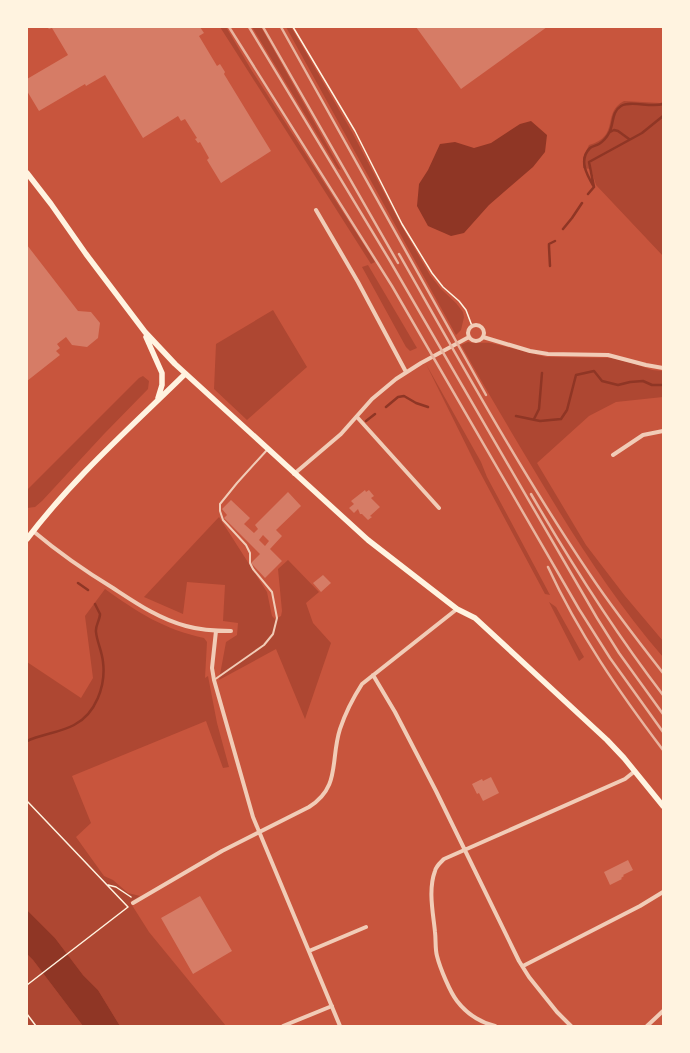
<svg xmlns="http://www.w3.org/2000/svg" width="690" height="1053" viewBox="0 0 690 1053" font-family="'Archivo Narrow',sans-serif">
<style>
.green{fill:#ae4732}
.water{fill:#8f3625}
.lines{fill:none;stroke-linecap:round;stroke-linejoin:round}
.stream{stroke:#8f3625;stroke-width:2.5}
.building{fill:#d67c66;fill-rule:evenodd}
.path{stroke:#fff3e0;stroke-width:1.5}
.service{stroke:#f1ccb7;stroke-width:2}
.minor{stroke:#f1ccb7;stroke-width:4}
.secondary{stroke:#fff3e0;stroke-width:5.5}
.rail{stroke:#e9b49f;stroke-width:2.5}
</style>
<rect width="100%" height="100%" fill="#c8553d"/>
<!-- green -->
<path class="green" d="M 220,27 L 226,27 L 252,71 L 375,262 L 371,264 Z
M 252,27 L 261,27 L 341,170 L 338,169 Z
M 286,27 L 291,27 L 352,132 L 401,225 L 430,275 L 441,289 L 456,303 L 463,312 L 464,317 L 461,330 L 456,335 Z
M 624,101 L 660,103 L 663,102 L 663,256 L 596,185 L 591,169 L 583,168 L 583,158 L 589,145 C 621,136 601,113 624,101 Z
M 368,265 L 417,348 L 410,351 L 406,347 L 362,267 Z
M 273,310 L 307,367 L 247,420 L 214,389 L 216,344 Z
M 468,342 C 476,344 483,342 491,343 L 546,357 L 612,358 L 635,364 L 652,370 L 663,371 L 663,397 L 616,402 L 589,416 L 537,463 L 586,545 L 625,596 L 663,641 L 663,657 C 612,598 571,532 531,465 C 507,425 484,386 461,345 Z
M 426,364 L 481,462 L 487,477 L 550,595 L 545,594 L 475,463 Z
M 143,376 L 149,381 L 148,389 L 104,434 L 42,501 L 35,507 L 27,508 L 27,490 L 139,378 Z
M 219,517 L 267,592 L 272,616 L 275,619 L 281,616 L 282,611 L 278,569 L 288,560 L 319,592 L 306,603 L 313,623 L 331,643 L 305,719 L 276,649 L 219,680 L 226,642 L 237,635 L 238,623 L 223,621 L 225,585 L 187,582 L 183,614 L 144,597 Z
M 105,589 C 139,613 163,629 204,638 L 207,642 L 205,678 L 208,676 L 217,723 L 229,767 L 223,768 L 206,721 L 72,776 L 91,823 L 76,837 L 104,876 L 113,880 L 128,893 L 140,896 L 130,902 L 149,932 L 226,1026 L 120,1026 L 98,990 L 83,975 L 55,938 L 27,910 L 27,662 L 81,698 L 93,678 L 85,616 Z
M 549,602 L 556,607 L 584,657 L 579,661 Z
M 27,954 L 33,960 L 83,1026 L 29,1026 L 27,1024 Z"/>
<!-- water -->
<path class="water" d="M 531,121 L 547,135 L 545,152 L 533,167 L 489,205 L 464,233 L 451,236 L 428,226 L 417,206 L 419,184 L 428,170 L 440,144 L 455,142 L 474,148 L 491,143 L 520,124 Z
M 27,910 L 55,938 L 83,975 L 98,990 L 120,1026 L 83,1026 L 33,960 L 27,954 Z"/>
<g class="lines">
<!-- stream -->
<path class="stream" d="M 610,132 L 614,130 L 618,131 L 629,139
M 594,187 C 587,175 578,160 590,148 C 592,146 596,146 599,144 C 602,142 607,137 609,133 C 614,125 611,112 621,106 C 631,100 651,108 663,104
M 588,194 L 594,187 L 589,162 L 642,133 L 663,116
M 563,229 L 572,218 L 582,203
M 550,266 L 549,247 L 549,244 L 555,241
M 386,407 L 398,397 L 404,396 L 416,403 L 428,407
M 516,416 L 540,421 L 561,419 L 567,410 L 576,375 L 594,371 L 602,381 L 618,385 L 630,382 L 643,381 L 652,385 L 663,385
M 534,419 L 539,409 L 542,373
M 366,421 L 375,414
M 78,583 L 88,590
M 27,741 C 42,734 59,733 74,725 C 96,714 106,685 103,662 C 102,651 97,642 96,632 C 95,626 100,620 100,614 L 95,604"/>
</g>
<!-- building -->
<path class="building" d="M 47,27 L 200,27 L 204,33 L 199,36 L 217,66 L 220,64 L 225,72 L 224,74 L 271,151 L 221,183 L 207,160 L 209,158 L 200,142 L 198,143 L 195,139 L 197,138 L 185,119 L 181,121 L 178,116 L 143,138 L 105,75 L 86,86 L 85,84 L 39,111 L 27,91 L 27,79 L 68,55 L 52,28 L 49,29 Z
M 416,27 L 547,27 L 461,89 Z
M 27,245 L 78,311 L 91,312 L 100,323 L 98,338 L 87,347 L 72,345 L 66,337 L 57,344 L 60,348 L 56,351 L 60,355 L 27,381 Z
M 365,490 L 366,492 L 369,490 L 374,496 L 371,498 L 380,507 L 370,516 L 372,517 L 368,520 L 362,514 L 360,514 L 358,509 L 354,513 L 349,508 L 354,504 L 351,501 Z
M 288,492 L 301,506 L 276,530 L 282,536 L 270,549 L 282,561 L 265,578 L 251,563 L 260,554 L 224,518 L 227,515 L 222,509 L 231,500 L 250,518 L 244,524 L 254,533 L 258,529 L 255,525 ZM 263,535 L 269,541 L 265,546 L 259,540 Z
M 323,575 L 331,583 L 321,592 L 313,583 Z
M 491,777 L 499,793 L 483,801 L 479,793 L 477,794 L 472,784 L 482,779 L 483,781 Z
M 628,860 L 633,870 L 623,875 L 624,876 L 621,878 L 622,879 L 610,885 L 604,872 Z
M 200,896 L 232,951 L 193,974 L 161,918 Z"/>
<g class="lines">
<!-- path -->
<path class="path" d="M 293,27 L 355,131 L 402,224 L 432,273 L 443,287 L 459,301 L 466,310 L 472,326
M 27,801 L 128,907 L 27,985
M 108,885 L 116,887 L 131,897
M 27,1014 L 36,1026"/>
<!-- service -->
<path class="service" d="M 214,680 L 264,645 L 273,634 L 277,618 L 272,592 L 253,569 L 250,563 L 250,553 L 246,545 L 223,520 L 220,511 L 220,504 L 237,483 L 267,450"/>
<!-- minor -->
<path class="minor" d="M 316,210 L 358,282 L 406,372
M468 333a8 8 0 1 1 16 0a8 8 0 1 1-16 0Z
M 483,337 L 530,351 L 548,354 L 608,355 L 646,365 L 663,368
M 357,417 L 439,508
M 613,455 L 643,435 L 663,431
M 294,474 L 341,434 L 372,399 L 396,379 L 421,363 L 469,337
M 33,531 C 58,552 85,571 113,588 C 136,603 159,619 186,626 C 200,630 216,631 231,631
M 216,631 L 212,668 L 214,680 L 253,817 L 340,1026
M 373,675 L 395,712 L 436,791 L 519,961 L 529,977 L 557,1012 L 571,1026
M 133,903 L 222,851 L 309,807 C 341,787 330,760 340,729 C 345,714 353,698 362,684 L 457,609
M 309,951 L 366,927
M 523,966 L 640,906 L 663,892
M 283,1026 L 332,1006
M 495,1026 C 479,1022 467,1014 457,1001 C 450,992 440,968 437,956 C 435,949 436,940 435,932 C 433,912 428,890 435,871 C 436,866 440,863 444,859 L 625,779 L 635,771
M 647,1026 L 663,1011"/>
<!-- secondary -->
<path class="secondary" d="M 27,173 L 51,204 L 86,254 L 145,332 L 175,364 L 368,540 L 457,609 L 475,618 L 607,740 L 624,758 L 663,806
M 146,337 L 162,373 L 162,385 L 158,398
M 27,539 C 74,477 130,428 185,374"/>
<!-- rail -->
<path class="rail" d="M 229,27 L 392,286 L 579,609 L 610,658 L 663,732
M 249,27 L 390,261 L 597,618 L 619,653 L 663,714
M 263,27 L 398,263
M 281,27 L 486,395
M 399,254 C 461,363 521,472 591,576 C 613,609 638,641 663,673
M 531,494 C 571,563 614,631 663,695
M 548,567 C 579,634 619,692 663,750"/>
</g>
<!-- border -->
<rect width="690" height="1053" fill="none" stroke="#fff3e0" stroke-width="56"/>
</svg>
